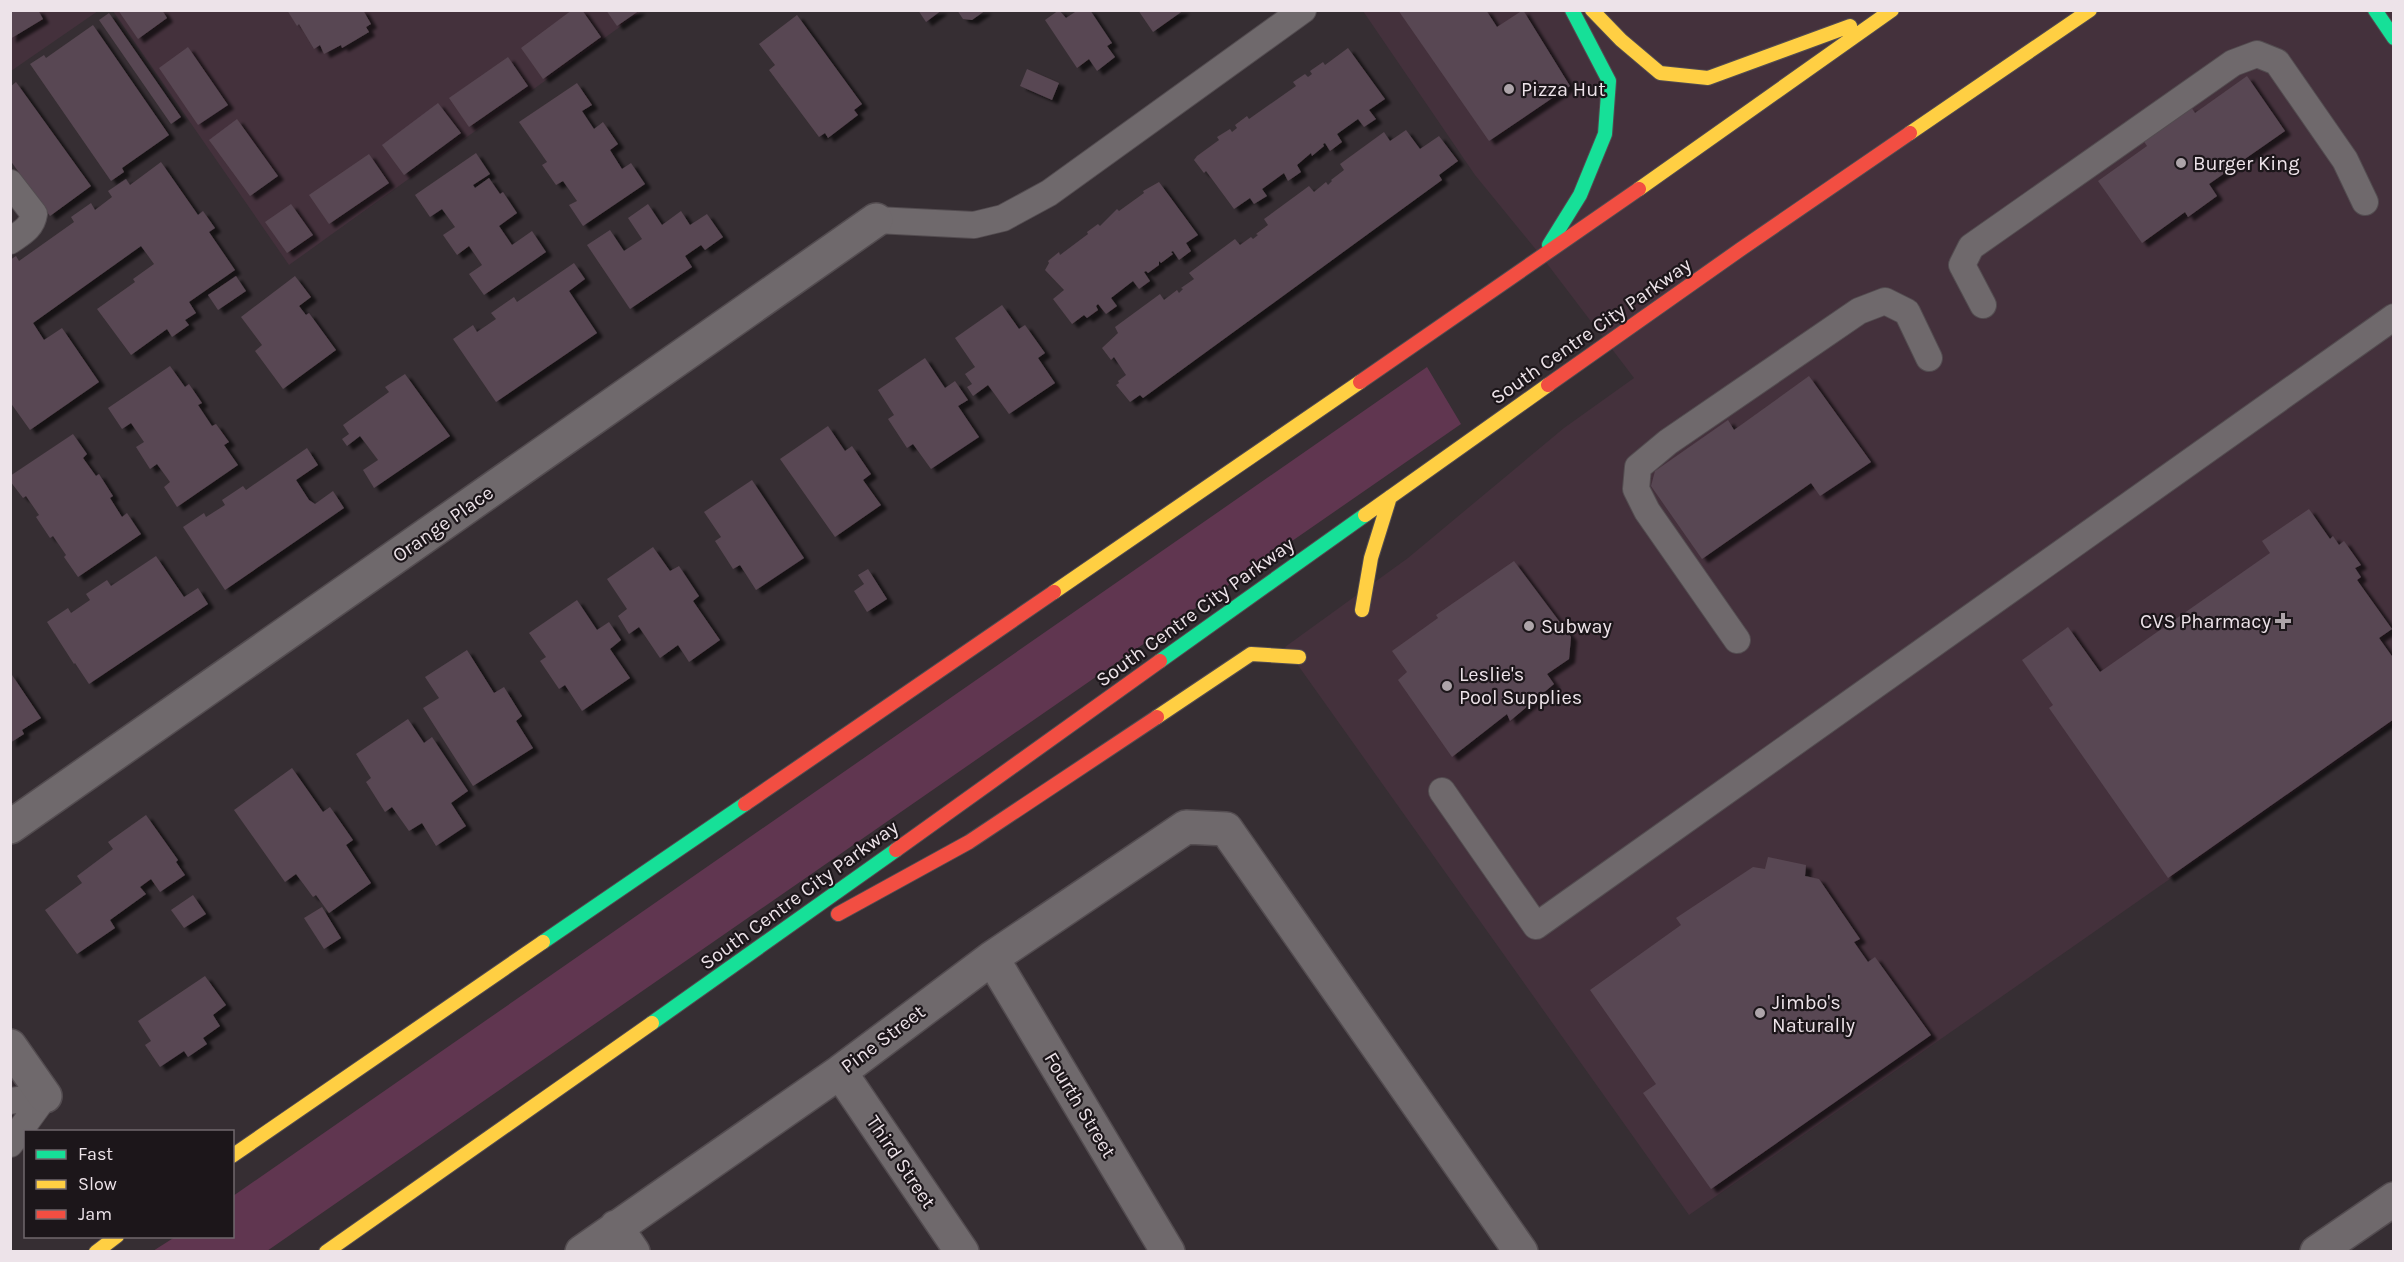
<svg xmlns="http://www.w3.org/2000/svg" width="2404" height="1262" viewBox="0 0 2404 1262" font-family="Karla,sans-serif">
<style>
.built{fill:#44313c}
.green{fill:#603650}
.building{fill:#584752;filter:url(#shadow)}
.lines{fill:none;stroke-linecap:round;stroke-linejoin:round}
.lane-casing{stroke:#534c50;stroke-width:28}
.street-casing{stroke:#534c50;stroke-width:36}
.fast-casing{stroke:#534c50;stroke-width:16}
.slow-casing{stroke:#534c50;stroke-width:16}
.jam-casing{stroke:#534c50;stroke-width:16}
.lane{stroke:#6f696c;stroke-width:26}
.street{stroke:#6f696c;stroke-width:33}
.fast{stroke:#16e098;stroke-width:14}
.slow{stroke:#ffcf43;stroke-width:14}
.jam{stroke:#f24e42;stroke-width:14}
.poi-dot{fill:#ada4a9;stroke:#1c161a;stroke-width:2}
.labels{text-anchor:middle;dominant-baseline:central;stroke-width:4.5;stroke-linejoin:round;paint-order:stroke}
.poi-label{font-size:20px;fill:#ede3e9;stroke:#1c161a;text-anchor:start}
.street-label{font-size:20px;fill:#ede3e9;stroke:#1c161a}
</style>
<defs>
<filter id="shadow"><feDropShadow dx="6" dy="4" stdDeviation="1.5" flood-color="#0009"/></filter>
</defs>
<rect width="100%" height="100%" fill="#362e33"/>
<!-- built -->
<path class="built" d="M 11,11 L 98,11 L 11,71 Z
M 113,11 L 642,11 L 289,265 Z
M 1363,11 L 2393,11 L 2393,723 L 1689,1215 L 1285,647 L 1408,558 L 1564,428 L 1634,378 L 1542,257 L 1475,175 Z"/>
<!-- green -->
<path class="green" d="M 1427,367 L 1461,424 L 267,1251 L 153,1251 L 175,1237 L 232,1236 L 233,1196 Z"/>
<!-- building -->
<path class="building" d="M 10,10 L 38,10 L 43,19 L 10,39 Z
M 118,10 L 162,10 L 167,18 L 138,39 Z
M 287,10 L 363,10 L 371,24 L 366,27 L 369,32 L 342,48 L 341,45 L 324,54 L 320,45 L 314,49 L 299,24 L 297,26 Z
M 572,10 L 582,10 L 601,37 L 543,79 L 521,48 Z
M 606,10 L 640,10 L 617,26 Z
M 918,10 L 942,10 L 926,22 Z
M 957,10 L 986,10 L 972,20 L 963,19 Z
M 1059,10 L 1066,18 L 1078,10 L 1090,10 L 1112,43 L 1107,46 L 1115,57 L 1097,71 L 1089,59 L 1077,68 L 1045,20 Z
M 1138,10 L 1184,10 L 1153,32 Z
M 1398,10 L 1486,10 L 1497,27 L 1523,10 L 1570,86 L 1489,141 Z
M 109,13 L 181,117 L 171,124 L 99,20 Z
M 797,15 L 862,104 L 854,110 L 858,115 L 828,138 L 825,133 L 819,137 L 769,70 L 775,65 L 759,44 Z
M 93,25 L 169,135 L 122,168 L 124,172 L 111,181 L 30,64 L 44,55 L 46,58 Z
M 188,47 L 228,105 L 198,125 L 159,68 Z
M 1348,48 L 1385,99 L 1369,110 L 1376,119 L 1364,127 L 1358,119 L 1337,134 L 1342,142 L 1330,151 L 1325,143 L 1323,144 L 1324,146 L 1312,156 L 1311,153 L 1297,165 L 1301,172 L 1288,181 L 1284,173 L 1262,189 L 1267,196 L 1254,204 L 1250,198 L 1234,209 L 1206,171 L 1204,173 L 1194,160 L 1197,156 L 1219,140 L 1217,137 L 1230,129 L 1232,132 L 1237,128 L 1235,125 L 1247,116 L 1249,119 L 1296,86 L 1293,82 L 1305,74 L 1308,77 L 1312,74 L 1310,71 L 1323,62 L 1325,65 Z
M 508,57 L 528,86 L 469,127 L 449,98 Z
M 1027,69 L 1059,83 L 1052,100 L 1020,86 Z
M 2247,76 L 2285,131 L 2209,184 L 2217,196 L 2188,217 L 2185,212 L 2142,243 L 2098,181 L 2147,146 L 2143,140 L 2191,107 L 2195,113 Z
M 16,82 L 91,186 L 50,216 L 10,160 L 10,87 Z
M 577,83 L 592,105 L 582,111 L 594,129 L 603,122 L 618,144 L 610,150 L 622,169 L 631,163 L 645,184 L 583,226 L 569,205 L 577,201 L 563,181 L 556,185 L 542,165 L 547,162 L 519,122 Z
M 438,103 L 461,133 L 404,175 L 382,145 Z
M 237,119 L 278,176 L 250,196 L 209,140 Z
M 1406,130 L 1420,149 L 1439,136 L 1458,161 L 1439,175 L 1442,180 L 1143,398 L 1140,395 L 1130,402 L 1116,385 L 1119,383 L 1118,381 L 1126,375 L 1114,357 L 1111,360 L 1102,348 L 1118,333 L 1115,327 L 1160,294 L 1164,300 L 1177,290 L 1179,293 L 1183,289 L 1181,288 L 1194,279 L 1189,273 L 1235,239 L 1240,245 L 1251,237 L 1253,239 L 1258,235 L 1256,234 L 1268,225 L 1264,219 L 1309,186 L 1314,192 L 1326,182 L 1328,185 L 1332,181 L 1331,180 L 1344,170 L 1340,164 L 1384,132 L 1390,141 Z
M 476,153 L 490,174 L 473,185 L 475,188 L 489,178 L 500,194 L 503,192 L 517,213 L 499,226 L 512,245 L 532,231 L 546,252 L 484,295 L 469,274 L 482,265 L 469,246 L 457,255 L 443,235 L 455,227 L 442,209 L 430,217 L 415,195 Z
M 369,154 L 389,183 L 329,224 L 309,195 Z
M 161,162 L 198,215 L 203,211 L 215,228 L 209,232 L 235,270 L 189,302 L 196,313 L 185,320 L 189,325 L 172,337 L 167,329 L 131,355 L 97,309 L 135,282 L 133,279 L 154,264 L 141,246 L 33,323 L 44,340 L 62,328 L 99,382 L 30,430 L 10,402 L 10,260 L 16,256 L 19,261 L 74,222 L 71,217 L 91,203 L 95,210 L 112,197 L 108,191 L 126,179 L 130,185 Z
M 1159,182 L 1198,235 L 1186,243 L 1191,251 L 1179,260 L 1173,251 L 1171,252 L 1173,254 L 1161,263 L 1159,261 L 1159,265 L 1148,273 L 1146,271 L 1144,272 L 1150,281 L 1139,289 L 1133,281 L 1111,298 L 1117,306 L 1106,314 L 1098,304 L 1096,306 L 1098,310 L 1087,318 L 1084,315 L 1072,324 L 1053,299 L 1064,290 L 1045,270 L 1049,263 L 1048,261 L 1059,252 L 1060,255 L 1088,234 L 1087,232 L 1098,224 L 1100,226 L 1117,209 L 1119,211 L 1144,193 L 1143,191 Z
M 291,204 L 313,235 L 287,253 L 265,222 Z
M 648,204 L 662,225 L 681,211 L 690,225 L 707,214 L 723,237 L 705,250 L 701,245 L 685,256 L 692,267 L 630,309 L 587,245 L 610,230 L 624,251 L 642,239 L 628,218 Z
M 574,263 L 585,279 L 569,291 L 597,333 L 496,402 L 453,339 L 473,325 L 477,332 L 496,319 L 491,313 L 514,297 L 517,302 Z
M 236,276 L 246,291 L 218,310 L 208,295 Z
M 295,276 L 311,297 L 299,306 L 306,315 L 309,313 L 336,350 L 283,389 L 255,351 L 262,345 L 241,317 Z
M 1002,305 L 1019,329 L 1025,325 L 1045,353 L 1038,358 L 1055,383 L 1009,414 L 988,385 L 973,396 L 967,387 L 972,384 L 965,374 L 975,367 L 955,338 Z
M 925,358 L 945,388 L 955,381 L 968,400 L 958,406 L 979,437 L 931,469 L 913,444 L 907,448 L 888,419 L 894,415 L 878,390 Z
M 170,366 L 185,387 L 189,384 L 202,403 L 198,405 L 212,426 L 216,424 L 229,442 L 224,445 L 238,465 L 177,507 L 164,487 L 170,482 L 157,464 L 150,469 L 136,447 L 144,442 L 131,423 L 122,429 L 108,408 Z
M 405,374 L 450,436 L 374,488 L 363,470 L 378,460 L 360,436 L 347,446 L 342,439 L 349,434 L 343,425 L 389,392 L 385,387 Z
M 1809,376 L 1871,462 L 1820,496 L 1811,483 L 1702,559 L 1651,486 L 1655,471 L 1728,420 L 1734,430 Z
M 828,426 L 845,451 L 852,446 L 871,474 L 863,480 L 881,505 L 835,537 L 780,459 Z
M 73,434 L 87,454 L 83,458 L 96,476 L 99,474 L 113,496 L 110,498 L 122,517 L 127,513 L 141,534 L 78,577 L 64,557 L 66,555 L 53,536 L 50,538 L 36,517 L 39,515 L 26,496 L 23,498 L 10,481 L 10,476 Z
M 307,448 L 318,465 L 296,480 L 309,500 L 315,504 L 333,491 L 344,508 L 225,590 L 183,527 L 204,513 L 206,517 L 225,505 L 222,500 L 243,486 L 246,490 Z
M 752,480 L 804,558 L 756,590 L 740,565 L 733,569 L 715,541 L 721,537 L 704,512 Z
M 2309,509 L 2330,539 L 2333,536 L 2339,545 L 2344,541 L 2361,565 L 2355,568 L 2361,577 L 2357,580 L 2392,629 L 2379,638 L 2394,659 L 2394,719 L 2168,878 L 2049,708 L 2053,705 L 2022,660 L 2068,627 L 2100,672 L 2270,553 L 2262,541 Z
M 653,547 L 670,571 L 679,566 L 699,596 L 693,601 L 720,640 L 689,662 L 678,645 L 660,658 L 639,627 L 629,634 L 618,616 L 627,609 L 607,579 Z
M 156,556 L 184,597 L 198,588 L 208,604 L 89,684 L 75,663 L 74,664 L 47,622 L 68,608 L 71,613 L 90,600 L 86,594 L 107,580 L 111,586 Z
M 1514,561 L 1571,637 L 1569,659 L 1547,674 L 1554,684 L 1510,721 L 1507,714 L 1452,757 L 1398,680 L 1407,672 L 1392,651 L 1438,618 L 1436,615 Z
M 868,569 L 887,599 L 867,612 L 854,591 L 864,584 L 858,575 Z
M 577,600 L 597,630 L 609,622 L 621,640 L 610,649 L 630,678 L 582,711 L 565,685 L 559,689 L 540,661 L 546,657 L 529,633 Z
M 467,650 L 494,693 L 504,687 L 522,716 L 516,721 L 533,748 L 473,786 L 423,708 L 439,698 L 425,677 Z
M 10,672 L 41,718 L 22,730 L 24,734 L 10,743 Z
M 408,719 L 424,743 L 432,737 L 468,791 L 451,803 L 466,826 L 436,846 L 422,823 L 409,831 L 392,807 L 385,812 L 366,782 L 371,778 L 356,754 Z
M 292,768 L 323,812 L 330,807 L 353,840 L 346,845 L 371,883 L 329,913 L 316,895 L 313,897 L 296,874 L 285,882 L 234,810 Z
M 146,815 L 178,860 L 176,862 L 185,875 L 160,892 L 151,879 L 140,887 L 146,894 L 110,920 L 115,928 L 77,954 L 45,910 L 82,883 L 77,876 L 113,849 L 108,842 Z
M 1768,857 L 1806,865 L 1805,876 L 1819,879 L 1860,939 L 1854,942 L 1868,962 L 1875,957 L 1931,1035 L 1711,1189 L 1643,1093 L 1656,1084 L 1590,990 L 1681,925 L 1676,918 L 1753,867 L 1765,869 Z
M 193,895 L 206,914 L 184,928 L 171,910 Z
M 322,907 L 341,938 L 324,949 L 304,918 Z
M 205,976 L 226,1005 L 213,1015 L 220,1026 L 203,1038 L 207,1044 L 188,1057 L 184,1051 L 160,1067 L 145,1045 L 151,1041 L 138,1021 Z"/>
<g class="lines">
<!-- lane casing -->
<g class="lane-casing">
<path id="lane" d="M 10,183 L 34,214 C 32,228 21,233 10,241
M 876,220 L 974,225 L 1003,218 L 1049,193 L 1303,10
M 1983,305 L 1962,265 L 1971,247 L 2233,63 L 2257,54 L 2277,62 L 2345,160 L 2365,202
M 1737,640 L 1647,511 L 1636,489 L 1638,467 L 1668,442 L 1859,311 L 1885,301 L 1907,312 L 1929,358
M 1442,791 L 1536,926 L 2394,317
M 10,1101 L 45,1096 L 10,1144"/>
</g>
<!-- street casing -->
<g class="street-casing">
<path id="street" d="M 10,827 L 876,220
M 992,958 L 1168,1252
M 10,1046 L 45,1096
M 840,1072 L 962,1252
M 616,1227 L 633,1252
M 582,1252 L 840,1072 L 992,958 L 1186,827 L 1226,829 L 1521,1252
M 2317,1252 L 2394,1199"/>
</g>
<!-- fast casing -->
<g class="fast-casing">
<path id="fast" d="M 2375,10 L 2394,38
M 1549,245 L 1580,195 L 1605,134 L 1609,81 L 1572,10
M 1160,661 L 1365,515
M 543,942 L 745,804
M 652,1023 L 896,850"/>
</g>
<!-- slow casing -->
<g class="slow-casing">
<path id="slow" d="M 1592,10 L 1621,40 L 1660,73 L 1708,78 L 1850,26
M 1910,133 L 2090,10
M 1639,189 L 1892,10
M 1365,515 L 1548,385
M 1054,592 L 1360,382
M 1362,610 L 1371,558 L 1390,497
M 1157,717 L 1251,654 L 1299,657
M 232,1156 L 543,942
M 96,1252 L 117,1236
M 326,1252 L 652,1023"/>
</g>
<!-- jam casing -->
<g class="jam-casing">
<path id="jam" d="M 1360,382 L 1639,189
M 1548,385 L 1741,249 L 1910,133
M 745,804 L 1054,592
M 896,850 L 1160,661
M 838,914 L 969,842 L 1157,717"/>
</g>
<!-- lane -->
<use href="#lane" class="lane"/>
<!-- street -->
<use href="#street" class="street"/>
<!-- fast -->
<use href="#fast" class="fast"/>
<!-- slow -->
<use href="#slow" class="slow"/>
<!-- jam -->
<use href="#jam" class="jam"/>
</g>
<!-- markers -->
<g class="poi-dot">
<circle cx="1509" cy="89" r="6"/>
<circle cx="2181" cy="163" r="6"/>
<path d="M2280 612h6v6h6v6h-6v6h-6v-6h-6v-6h6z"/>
<circle cx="1529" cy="626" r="6"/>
<circle cx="1447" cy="686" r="6"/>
<circle cx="1760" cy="1013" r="6"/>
</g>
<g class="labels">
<!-- poi labels -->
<g class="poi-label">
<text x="1521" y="89">Pizza Hut</text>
<text x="2193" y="163">Burger King</text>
<text x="2271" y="621" text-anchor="end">CVS Pharmacy</text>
<text x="1541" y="626">Subway</text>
<text x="1459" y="674">Leslie's<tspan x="1459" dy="23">Pool Supplies</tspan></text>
<text x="1772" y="1002">Jimbo's<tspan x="1772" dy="23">Naturally</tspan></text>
</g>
<!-- street labels -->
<g class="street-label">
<text transform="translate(1591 331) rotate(-35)">South Centre City Parkway</text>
<text transform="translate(443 524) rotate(-35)">Orange Place</text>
<text transform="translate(1195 612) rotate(-36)">South Centre City Parkway</text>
<text transform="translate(799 895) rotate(-36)">South Centre City Parkway</text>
<text transform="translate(883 1039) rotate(-37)">Pine Street</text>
<text transform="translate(1080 1105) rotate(59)">Fourth Street</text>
<text transform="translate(901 1162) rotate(56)">Third Street</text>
</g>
</g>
<!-- border -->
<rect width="2404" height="1262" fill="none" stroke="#ede3e9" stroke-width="24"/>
<!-- legend -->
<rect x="24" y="1130" width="210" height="108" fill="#1c161a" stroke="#70686d" stroke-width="1.5"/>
<rect x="36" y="1150" width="30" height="9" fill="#16e098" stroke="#70686d" stroke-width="1.5"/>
<text x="78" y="1160" font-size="18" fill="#ede3e9">Fast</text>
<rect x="36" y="1180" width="30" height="9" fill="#ffcf43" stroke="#70686d" stroke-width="1.5"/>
<text x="78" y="1190" font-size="18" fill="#ede3e9">Slow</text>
<rect x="36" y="1210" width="30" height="9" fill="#f24e42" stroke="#70686d" stroke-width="1.5"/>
<text x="78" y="1220" font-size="18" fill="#ede3e9">Jam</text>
</svg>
